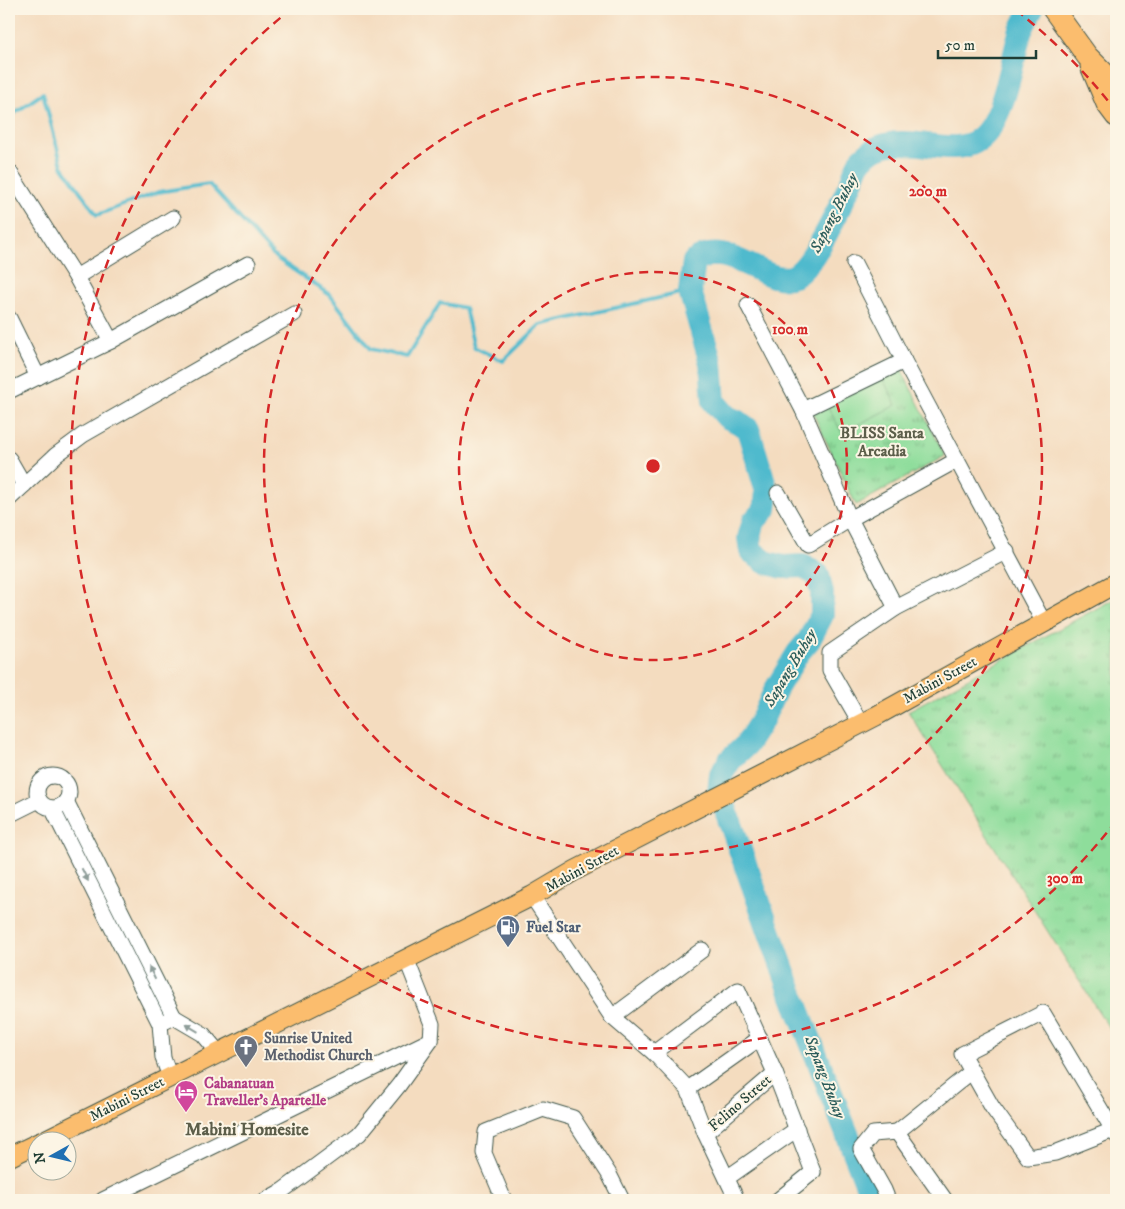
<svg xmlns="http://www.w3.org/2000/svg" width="1125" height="1209" font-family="'IM FELL DW Pica',serif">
  <defs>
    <pattern id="grass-tufts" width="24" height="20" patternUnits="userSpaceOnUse" patternTransform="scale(1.25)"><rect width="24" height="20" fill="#8edd9b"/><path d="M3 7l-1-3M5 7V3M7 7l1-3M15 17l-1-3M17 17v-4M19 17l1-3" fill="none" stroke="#73b47f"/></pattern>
  </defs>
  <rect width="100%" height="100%" fill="#fcf5e5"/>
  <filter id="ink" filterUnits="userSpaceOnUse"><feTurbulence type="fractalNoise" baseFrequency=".02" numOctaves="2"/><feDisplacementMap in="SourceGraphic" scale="10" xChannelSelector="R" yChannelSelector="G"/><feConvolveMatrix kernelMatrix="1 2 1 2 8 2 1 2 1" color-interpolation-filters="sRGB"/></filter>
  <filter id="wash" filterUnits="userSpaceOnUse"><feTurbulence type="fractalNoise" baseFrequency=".0096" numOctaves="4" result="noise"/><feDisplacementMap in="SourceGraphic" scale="20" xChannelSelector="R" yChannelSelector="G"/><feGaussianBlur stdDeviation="1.12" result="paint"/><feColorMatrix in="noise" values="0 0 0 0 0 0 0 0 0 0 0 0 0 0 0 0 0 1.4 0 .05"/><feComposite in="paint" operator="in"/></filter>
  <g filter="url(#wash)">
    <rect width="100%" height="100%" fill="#f4dcbf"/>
    <g fill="url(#grass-tufts)" stroke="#568d68">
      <path d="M901,369L945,456L856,505L813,413Z"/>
      <path d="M1116,598V1039L908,711Z"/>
    </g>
    <path fill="#8edd9b" stroke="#568d68" d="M882,377L896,405L842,433L827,405Z"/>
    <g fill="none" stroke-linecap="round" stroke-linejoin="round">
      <path stroke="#50bacd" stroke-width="4" d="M9,117L43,93L62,166L97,215L158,192L209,184L275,257L330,295L371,349L407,357L440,303L465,308L474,347L503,361L540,325L690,291"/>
      <path stroke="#50bacd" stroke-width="24" d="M873,1200L790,989L719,791L721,775L730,760L746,745L762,720L776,689L798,653L809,640L822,615V593L818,575L803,566L783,567L765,562L751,551L749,538L754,521L765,509L767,492L748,429L738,422L727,417L714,402L711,363L690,291L694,262C727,236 766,288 794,276C814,266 841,204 851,183C854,176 857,164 862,159C899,120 956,169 986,133C1005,110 1012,62 1020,33C1023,24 1028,17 1032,9"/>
    </g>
  </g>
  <g filter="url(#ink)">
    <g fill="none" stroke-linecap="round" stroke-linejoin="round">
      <g stroke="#3f5549" stroke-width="17">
        <g id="minor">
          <path d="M9,171L76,277L111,341"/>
          <path d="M854,263L904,361L1044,623"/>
          <path d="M76,277L173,218"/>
          <path d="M748,305L803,410L850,519L896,608"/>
          <path d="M9,318L38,377"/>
          <path d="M9,391L111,341L248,264"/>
          <path d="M803,410L904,361"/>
          <path d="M9,459L24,485"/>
          <path d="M778,493L808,545L850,519L957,460"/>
          <path d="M9,499L56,455L83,435L294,314"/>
          <path d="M861,724L830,670V653L896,608L1007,551"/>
          <circle cx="53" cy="792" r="16"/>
          <path d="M66,801L174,1017"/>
          <path d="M52,808L160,1024L163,1058L170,1077"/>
          <path d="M9,815L39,800"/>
          <path d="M532,896L612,1017L654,1053L688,1089L705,1133L737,1200"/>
          <path d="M612,1017L702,950"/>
          <path d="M166,1021L174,1017L203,1034L218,1052"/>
          <path d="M654,1053L738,990L775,1073L813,1172L778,1200"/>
          <path d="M688,1089L760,1038"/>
          <path d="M1113,1130L1055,1153L1028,1157L992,1107L962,1054L1043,1013L1116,1135"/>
          <path d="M705,1133L775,1073"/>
          <path d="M727,1178L797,1129"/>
          <path d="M103,1200L431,1040"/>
          <path d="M266,1200L282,1191L359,1134L399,1085L431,1040L432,1024L406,958"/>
          <path d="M504,1200L484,1153L486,1132L543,1109L573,1118L609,1174L622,1200"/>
          <path d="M888,1200L884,1190L861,1149L873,1134L897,1132"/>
          <path d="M945,1200L897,1132L971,1072"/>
        </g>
      </g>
      <g stroke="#3f5549" stroke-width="21">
        <g id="major">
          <path d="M41,1142L532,896L576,870L876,716L1116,583"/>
          <path d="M9,1157L38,1143"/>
        </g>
      </g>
      <g stroke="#3f5549" stroke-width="23">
        <g id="highway">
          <path d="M1053,9L1087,56L1116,85"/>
          <path d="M1091,66L1107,104L1116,116"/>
        </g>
      </g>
      <use href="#minor" stroke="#fff" stroke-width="15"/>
      <use href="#major" stroke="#fbbd6e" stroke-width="19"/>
      <use href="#highway" stroke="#fbbd6e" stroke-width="21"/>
    </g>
    <defs><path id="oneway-solid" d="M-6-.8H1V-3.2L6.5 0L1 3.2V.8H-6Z" transform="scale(1.25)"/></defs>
    <g fill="#8f9e9a">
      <use href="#oneway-solid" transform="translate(85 875) rotate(63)"/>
      <use href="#oneway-solid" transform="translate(152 973) rotate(-116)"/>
      <use href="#oneway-solid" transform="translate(192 1028) rotate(-149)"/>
    </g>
  </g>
  <g fill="none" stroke="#d62828" stroke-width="2.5" stroke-dasharray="9 6">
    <circle cx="653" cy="466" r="194"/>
    <circle cx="653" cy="466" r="389"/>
    <path d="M1116 821A583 583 0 1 1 290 10M1016 10A583 583 0 0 1 1116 111"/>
  </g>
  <defs>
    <g id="fuel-pin" transform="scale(1.25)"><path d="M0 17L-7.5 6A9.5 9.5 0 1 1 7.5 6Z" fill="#5c6f8a" stroke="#fcf5e5"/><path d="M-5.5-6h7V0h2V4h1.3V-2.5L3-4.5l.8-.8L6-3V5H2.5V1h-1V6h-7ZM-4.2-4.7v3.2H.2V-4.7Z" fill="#fff"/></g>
    <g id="church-pin" transform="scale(1.25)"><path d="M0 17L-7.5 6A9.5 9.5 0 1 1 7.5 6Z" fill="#6b7280" stroke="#fcf5e5"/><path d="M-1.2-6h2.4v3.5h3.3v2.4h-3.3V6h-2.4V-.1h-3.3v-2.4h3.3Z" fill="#fff"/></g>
    <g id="hotel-pin" transform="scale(1.25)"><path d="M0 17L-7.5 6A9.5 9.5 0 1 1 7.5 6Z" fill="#d1479c" stroke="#fcf5e5"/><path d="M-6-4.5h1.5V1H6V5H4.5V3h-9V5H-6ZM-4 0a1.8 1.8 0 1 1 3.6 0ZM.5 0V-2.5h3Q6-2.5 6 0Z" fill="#fff"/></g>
  </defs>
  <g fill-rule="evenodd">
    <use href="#fuel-pin" x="508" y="927"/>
    <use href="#church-pin" x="246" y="1047"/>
    <use href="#hotel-pin" x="186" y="1092"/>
  </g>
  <g text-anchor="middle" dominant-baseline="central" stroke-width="4" stroke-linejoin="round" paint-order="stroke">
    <g font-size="15" fill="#1f3d34" stroke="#fcf5e5">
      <text transform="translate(940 680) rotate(-29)">Mabini Street</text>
      <text transform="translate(582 869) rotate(-29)">Mabini Street</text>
      <text transform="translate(127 1099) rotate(-27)">Mabini Street</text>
      <text transform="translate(740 1103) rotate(-41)">Felino Street</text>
    </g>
    <g font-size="15" font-weight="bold" fill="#4e5e75" stroke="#fcf5e5" text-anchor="start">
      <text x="526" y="927">Fuel Star</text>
    </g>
    <g font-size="15" font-weight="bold" fill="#5b616d" stroke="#fcf5e5" text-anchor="start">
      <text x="264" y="1038">Sunrise United<tspan x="264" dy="17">Methodist Church</tspan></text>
    </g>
    <g font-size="15" font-weight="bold" fill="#b23c85" stroke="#fcf5e5" text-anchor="start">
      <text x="204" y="1083">Cabanatuan<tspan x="204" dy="17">Traveller's Apartelle</tspan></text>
    </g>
    <g font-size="16" font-style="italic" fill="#2b5c5a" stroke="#fcf5e5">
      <text transform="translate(834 213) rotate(-63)">Sapang Buhay</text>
      <text transform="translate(790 668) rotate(-59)">Sapang Buhay</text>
      <text transform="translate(825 1077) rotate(69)">Sapang Buhay</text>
    </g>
    <g font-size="16" font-weight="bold" fill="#5c5e4a" stroke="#fcf5e5">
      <text x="882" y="433">BLISS Santa<tspan x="882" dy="18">Arcadia</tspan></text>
    </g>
    <g font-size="18" font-weight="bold" fill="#5c5e4a" stroke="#fcf5e5">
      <text x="247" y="1130">Mabini Homesite</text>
    </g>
  </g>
  <circle cx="653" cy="466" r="8" fill="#d62828" stroke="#fcf5e5" stroke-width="2.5"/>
  <g font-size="15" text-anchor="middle" font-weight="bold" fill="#d62828" stroke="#fcf5e5" stroke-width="4" stroke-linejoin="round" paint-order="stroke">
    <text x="928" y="196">200 m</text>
    <text x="790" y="334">100 m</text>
    <text x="1065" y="883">300 m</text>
  </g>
  <rect width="1125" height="1209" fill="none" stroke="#fcf5e5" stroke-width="30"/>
  <g transform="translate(52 1156) rotate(262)"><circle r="24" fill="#fcf5e5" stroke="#a4ab9e"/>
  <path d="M0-4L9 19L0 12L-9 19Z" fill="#1f6fb2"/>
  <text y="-8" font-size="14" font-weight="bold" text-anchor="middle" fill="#1f3d34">N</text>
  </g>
  <path d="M938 50v8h98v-8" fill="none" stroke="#1f3d34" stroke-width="2.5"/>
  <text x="945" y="50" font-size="15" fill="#1f3d34" stroke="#fcf5e5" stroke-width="4" paint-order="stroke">50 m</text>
</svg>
